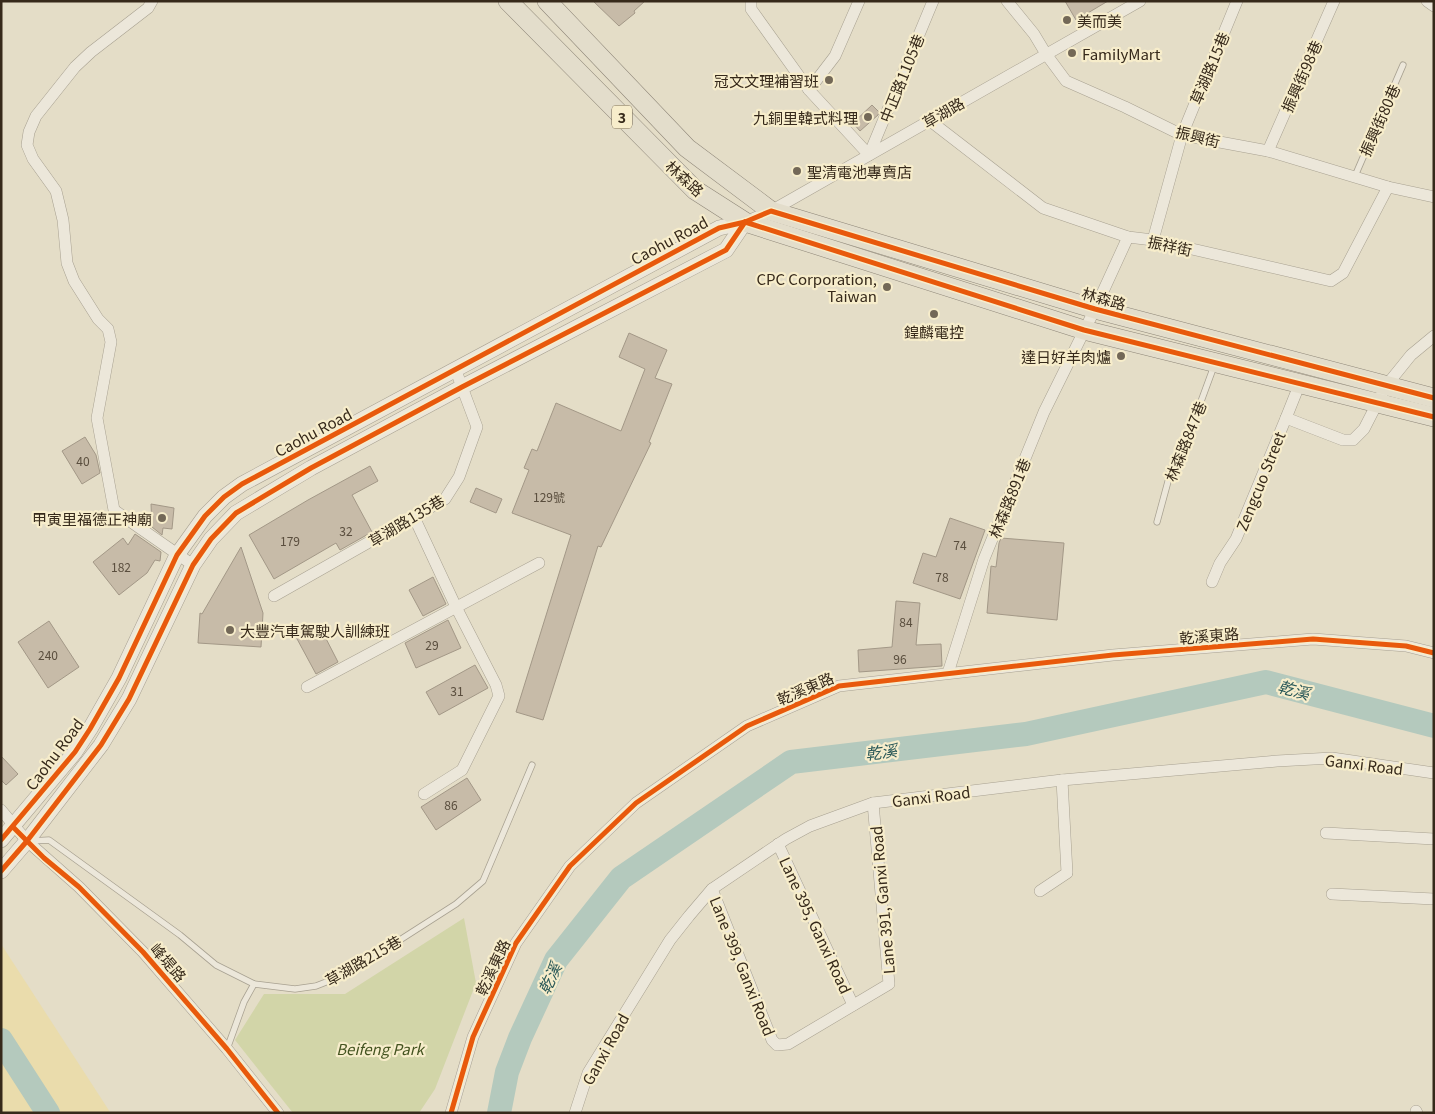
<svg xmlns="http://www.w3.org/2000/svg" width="1435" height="1114" font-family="Georgia,'Noto Sans TC',serif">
  <rect width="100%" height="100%" fill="#e4ddc7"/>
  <path fill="#d2d5a8" d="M464,918L476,983L435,1089L419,1113H293L235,1040L264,994H345Z"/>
  <path fill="#eadcac" d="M1,944L110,1112V1113H1Z"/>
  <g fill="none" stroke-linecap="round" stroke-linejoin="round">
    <g stroke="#b4c9bd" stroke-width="24">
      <path d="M1,1040L48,1113"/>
      <path d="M499,1113L507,1072L520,1038L556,960L621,878L791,762L1026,734L1266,682L1434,726"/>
    </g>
  </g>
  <g fill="#c7bba8" stroke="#a39887">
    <path d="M593,1H645L634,11L635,13L619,26Z"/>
    <path d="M1065,1H1108L1076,20Z"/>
    <path d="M872,105L879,112L878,115L860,131L853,123Z"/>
    <path d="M629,333L667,350L655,378L672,384L649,442L651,443L601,547L598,546L543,720L516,712L571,535L512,513L529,470L524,468L532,449L537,451L556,403L621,431L645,369L619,357Z"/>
    <path d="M85,437L96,455L100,473L82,484L62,451Z"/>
    <path d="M370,466L378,481L352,495L372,532L340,550L336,543L274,579L249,535L308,500Z"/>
    <path d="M476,488L502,499L496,513L470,502Z"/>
    <path d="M151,504L174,508L172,529L163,528L162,535L152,527Z"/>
    <path d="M950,518L985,530L960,599L913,583L923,553L936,557Z"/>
    <path d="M135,534L161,552L160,561L155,560L147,573L119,595L93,562L123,538L128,545Z"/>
    <path d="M1001,538L1064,543L1057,620L987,613L991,566L996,567L999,543Z"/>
    <path d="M241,547L263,613L261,647L198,643L200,613L202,614Z"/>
    <path d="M433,577L446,604L423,616L409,590Z"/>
    <path d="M896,601L920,603L916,645L941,644L942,666L859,672L858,650L892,647Z"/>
    <path d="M448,620L461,648L416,668L405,643Z"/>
    <path d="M49,621L79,667L48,688L18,642Z"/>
    <path d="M319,625L338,662L316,674L296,637Z"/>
    <path d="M475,665L488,688L439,715L426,692Z"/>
    <path d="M1,756L18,774L6,785L1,780Z"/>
    <path d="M467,778L481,800L436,830L421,807Z"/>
  </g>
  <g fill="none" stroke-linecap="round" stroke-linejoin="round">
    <g stroke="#a8a191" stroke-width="7">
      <g id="service">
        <path d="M1355,176L1403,65"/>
        <path d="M1157,522L1173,463L1185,445L1214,366"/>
        <path d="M31,841L49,840L180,935L216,965L254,984L295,989L316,986L339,977L378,954L456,904L483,881L532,765"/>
        <path d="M227,1049L244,1002L254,984"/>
      </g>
    </g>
    <g stroke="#a8a191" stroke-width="12">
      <g id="minor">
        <path d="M152,1L148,8L91,52L75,67L36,116L29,132L27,145L33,159L56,191L63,220L67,263L74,281L98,319L108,329L111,342L97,418L114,510L193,565"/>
        <path d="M751,1V9L809,90L869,155L933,1"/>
        <path d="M1007,1L1034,34L1046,54L1066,81L1125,107L1182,135L1268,151L1388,187L1434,197"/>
        <path d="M1427,1L1434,6"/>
        <path d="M809,90L835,56L859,1"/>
        <path d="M929,120L1043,208L1128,237L1153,240L1331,281L1343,273L1388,187"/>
        <path d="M1268,151L1334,1"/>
        <path d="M745,222L771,211L1140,1"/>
        <path d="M1153,240L1182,135L1237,1"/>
        <path d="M1286,418L1300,383"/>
        <path d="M414,517L456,607L496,685L499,696L462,770L424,794"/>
        <path d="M1212,582L1220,563L1236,539L1286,418L1343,440H1353L1364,429L1386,386L1411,355L1434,336"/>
        <path d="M274,596L445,499L459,477L477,427L456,371"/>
        <path d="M948,673L984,559L1044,412L1095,309L1128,237"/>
        <path d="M307,687L539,563"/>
        <path d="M1,810L27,841L79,887L143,952L227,1049L278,1113"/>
        <path d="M1326,833L1434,839"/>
        <path d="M778,844L853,1005"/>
        <path d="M712,889L772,1040L777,1045L788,1044L889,984L873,803"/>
        <path d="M1040,891L1067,873L1062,780"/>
        <path d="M1332,894L1434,899"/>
        <path d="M1416,1111L1417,1113"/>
        <path d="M451,1113L473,1037L516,943L570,866L636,803L747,726L839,686L1113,655L1313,639L1406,646L1434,653"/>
        <path d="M575,1113L588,1073L670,940L689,916L712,889L786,839L810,826L873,803L1062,780L1277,761L1332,758L1434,773"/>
      </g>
    </g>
    <g stroke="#a8a191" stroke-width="16">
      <g id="tertiary">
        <path d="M1,840L75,752L90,729L119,678L177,555L205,516L224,497L242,484L719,228L745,222"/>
        <path d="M1,871L27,841L101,745L129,699L193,565L211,539L236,513L311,468L462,387L726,250L745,222"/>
      </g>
    </g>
    <g stroke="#8e8678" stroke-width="20">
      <g id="primary">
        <path d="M508,1L695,190L745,222L1084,330L1434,417"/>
        <path d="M547,1L687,148L771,211L1095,309L1434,398"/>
      </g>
    </g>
    <use href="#service" stroke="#ece7da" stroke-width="5.5"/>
    <use href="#minor" stroke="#ece7da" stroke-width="11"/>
    <use href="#tertiary" stroke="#ece7da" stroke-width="15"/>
    <use href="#primary" stroke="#e3ddcb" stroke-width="19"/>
    <g stroke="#f7edcb" stroke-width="8">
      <g id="cycleway">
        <path d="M745,222L1084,330L1434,417"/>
        <path d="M13,827L44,858L79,887L143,952L227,1049L278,1113"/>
        <path d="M1,840L75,752L90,729L119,678L177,555L205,516L224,497L242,484L719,228L745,222L771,211L1095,309L1434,398"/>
        <path d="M1,871L27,841L101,745L129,699L193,565L211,539L236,513L311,468L462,387L726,250L745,222"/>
        <path d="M451,1113L473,1037L516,943L570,866L636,803L747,726L839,686L1113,655L1313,639L1406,646L1434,653"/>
      </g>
    </g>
    <use href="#cycleway" stroke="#e8590c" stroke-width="5"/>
  </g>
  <g fill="#736857" stroke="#f7edcb" stroke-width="2">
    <circle cx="1067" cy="20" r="5"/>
    <circle cx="1072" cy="53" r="5"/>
    <circle cx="829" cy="80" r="5"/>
    <circle cx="868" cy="117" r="5"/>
    <circle cx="797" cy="171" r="5"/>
    <circle cx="887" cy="287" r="5"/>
    <circle cx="934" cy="314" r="5"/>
    <circle cx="1121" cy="356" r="5"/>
    <circle cx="162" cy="518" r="5"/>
    <circle cx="230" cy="630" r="5"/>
  </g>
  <g text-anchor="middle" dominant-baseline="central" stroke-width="4.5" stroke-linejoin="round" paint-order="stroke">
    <g font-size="12" fill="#5a4e3e">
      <text x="83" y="460">40</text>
      <text x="549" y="496">129號</text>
      <text x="346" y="530">32</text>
      <text x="290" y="540">179</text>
      <text x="960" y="544">74</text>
      <text x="121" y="566">182</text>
      <text x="942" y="576">78</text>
      <text x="906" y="621">84</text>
      <text x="432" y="644">29</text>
      <text x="48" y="654">240</text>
      <text x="900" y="658">96</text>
      <text x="457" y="690">31</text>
      <text x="451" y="804">86</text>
    </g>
    <rect fill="#f7edcb" stroke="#70644f" stroke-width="1" x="612" y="105.5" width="20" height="23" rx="4"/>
    <g font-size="14" font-weight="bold" fill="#36291a">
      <text x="622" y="117">3</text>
    </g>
    <g font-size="15" fill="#36291a" stroke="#f7edcb" text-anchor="end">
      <text x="1077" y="20" text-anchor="start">美而美</text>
      <text x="1082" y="53" text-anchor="start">FamilyMart</text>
      <text x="819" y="80">冠文文理補習班</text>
      <text x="858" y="117">九銅里韓式料理</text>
      <text x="807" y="171" text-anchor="start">聖清電池專賣店</text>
      <text x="877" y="278">CPC Corporation,<tspan x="877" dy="17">Taiwan</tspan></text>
      <text x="934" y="331" text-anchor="middle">鍠麟電控</text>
      <text x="1111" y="356">達日好羊肉爐</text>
      <text x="152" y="518">甲寅里福德正神廟</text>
      <text x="240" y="630" text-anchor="start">大豐汽車駕駛人訓練班</text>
    </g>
    <g font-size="15" fill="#36291a" stroke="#f7edcb">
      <text transform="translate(1209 68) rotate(-67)">草湖路15巷</text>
      <text transform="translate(1301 76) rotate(-66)">振興街98巷</text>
      <text transform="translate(901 78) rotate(-68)">中正路1105巷</text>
      <text transform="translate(943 112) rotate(-30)">草湖路</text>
      <text transform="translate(1379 120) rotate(-66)">振興街80巷</text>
      <text transform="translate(1198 136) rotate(14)">振興街</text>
      <text transform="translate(685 178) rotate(42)">林森路</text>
      <text transform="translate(669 240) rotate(-28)">Caohu Road</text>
      <text transform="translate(1170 245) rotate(12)">振祥街</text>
      <text transform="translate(1104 298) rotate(16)">林森路</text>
      <text transform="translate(313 432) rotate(-28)">Caohu Road</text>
      <text transform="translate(1185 441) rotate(-68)">林森路847巷</text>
      <text transform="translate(1260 481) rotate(-68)">Zengcuo Street</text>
      <text transform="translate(1009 498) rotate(-68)">林森路891巷</text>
      <text transform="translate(406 520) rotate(-31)">草湖路135巷</text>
      <text transform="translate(1209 635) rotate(-5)">乾溪東路</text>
      <text transform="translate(805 688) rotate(-23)">乾溪東路</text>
      <text transform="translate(54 754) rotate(-53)">Caohu Road</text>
      <text transform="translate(1364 764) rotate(7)">Ganxi Road</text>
      <text transform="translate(931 796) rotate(-7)">Ganxi Road</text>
      <text transform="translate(882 900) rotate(-95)">Lane 391, Ganxi Road</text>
      <text transform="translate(816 925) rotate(65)">Lane 395, Ganxi Road</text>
      <text transform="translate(363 960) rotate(-30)">草湖路215巷</text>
      <text transform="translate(169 962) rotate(49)">峰堤路</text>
      <text transform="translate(743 966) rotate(68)">Lane 399, Ganxi Road</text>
      <text transform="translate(492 967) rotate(-65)">乾溪東路</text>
      <text transform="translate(605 1049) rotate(-61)">Ganxi Road</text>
    </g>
    <g font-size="15" font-style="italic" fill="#445420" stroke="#f7edcb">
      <text x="380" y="1048">Beifeng Park</text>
    </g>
    <g font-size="16" font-style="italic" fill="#285757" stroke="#f7edcb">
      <text transform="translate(1294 689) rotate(15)">乾溪</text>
      <text transform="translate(881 751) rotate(-7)">乾溪</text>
      <text transform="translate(549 978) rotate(-65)">乾溪</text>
    </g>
  </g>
  <rect width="1435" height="1114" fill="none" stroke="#36291a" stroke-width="5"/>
</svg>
